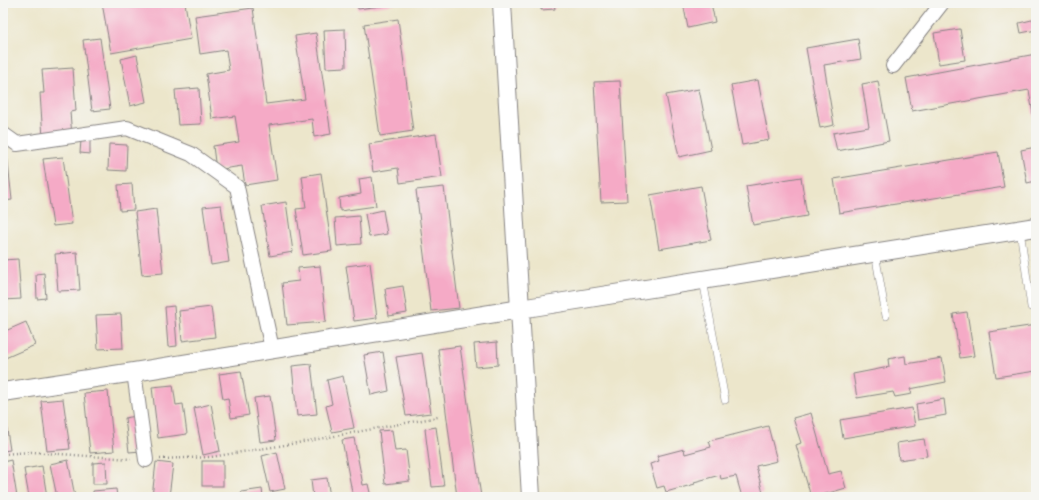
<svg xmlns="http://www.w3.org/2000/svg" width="1039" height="500" font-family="'EB Garamond',serif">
  <rect width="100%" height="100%" fill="#f6f6f2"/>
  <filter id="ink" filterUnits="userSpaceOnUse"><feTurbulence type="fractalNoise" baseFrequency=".025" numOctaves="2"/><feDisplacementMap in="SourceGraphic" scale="8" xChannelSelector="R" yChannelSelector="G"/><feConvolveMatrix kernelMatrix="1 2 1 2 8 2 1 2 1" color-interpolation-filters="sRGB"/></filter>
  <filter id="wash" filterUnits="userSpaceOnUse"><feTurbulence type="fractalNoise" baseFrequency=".012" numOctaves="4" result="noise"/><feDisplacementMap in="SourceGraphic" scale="16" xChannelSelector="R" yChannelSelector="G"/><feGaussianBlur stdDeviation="0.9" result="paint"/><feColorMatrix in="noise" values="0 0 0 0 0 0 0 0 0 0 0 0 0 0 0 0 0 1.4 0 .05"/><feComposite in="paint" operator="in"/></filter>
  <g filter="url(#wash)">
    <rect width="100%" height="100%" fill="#ece6cb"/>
    <g id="blocks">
      <g fill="#f5aac6">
        <path d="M102,3H185L191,39L111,53Z"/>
        <path d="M357,3H395L396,4L358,9Z"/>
        <path d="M541,3H554L555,9L541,10Z"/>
        <path d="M683,3H711L715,22L688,28Z"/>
        <path d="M253,8L266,104L305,99L295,36L316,33L331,134L314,137L312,119L269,125L277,180L245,185L242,166L216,170L213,146L239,142L235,116L212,119L206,74L229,70L226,50L200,54L195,16Z"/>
        <path d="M398,19L413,131L380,136L364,24Z"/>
        <path d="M1036,19V30L1021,33L1019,23Z"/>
        <path d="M345,29L346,67L326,68L324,30Z"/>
        <path d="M960,29L965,60L939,64L934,33Z"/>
        <path d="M100,38L110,109L92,111L83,40Z"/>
        <path d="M858,39L861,59L824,65L834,125L820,128L806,48Z"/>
        <path d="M1036,54V120H1034L1029,90L912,111L906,78Z"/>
        <path d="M137,55L146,102L130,106L121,59Z"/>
        <path d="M73,68L76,111L70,112L72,136L43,138L40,93H44L42,70Z"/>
        <path d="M758,80L769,140L742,145L731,85Z"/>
        <path d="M620,81L627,201L601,202L594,82Z"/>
        <path d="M878,81L889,141L837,151L833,133L869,127L862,84Z"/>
        <path d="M199,88L201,124L178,125L175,90Z"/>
        <path d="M699,89L711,150L679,157L666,95Z"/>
        <path d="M436,134L442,177L400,183L398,168L373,172L369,144Z"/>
        <path d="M81,140L90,141V154L80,153Z"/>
        <path d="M109,144L127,145L126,171L108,170Z"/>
        <path d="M1036,147V181L1027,183L1021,150Z"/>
        <path d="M998,152L1004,187L839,213L834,179Z"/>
        <path d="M7,154L12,200L3,201V155Z"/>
        <path d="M63,157L72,224L53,226L43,159Z"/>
        <path d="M321,173L332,251L303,255L296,209L306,208L302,176Z"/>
        <path d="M372,177L376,206L340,211L339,198L361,194L359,179Z"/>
        <path d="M801,177L807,216L753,225L746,186Z"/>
        <path d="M132,184L134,210L120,211L118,185Z"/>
        <path d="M701,186L711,240L659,249L650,195Z"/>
        <path d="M444,187L459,308L431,311L416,190Z"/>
        <path d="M286,202L293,252L270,256L262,206Z"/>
        <path d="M221,205L229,262L211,265L203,207Z"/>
        <path d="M156,209L163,273L142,275L135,212Z"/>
        <path d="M383,210L387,234L369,237L365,214Z"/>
        <path d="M359,216L361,244L337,246L335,218Z"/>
        <path d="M77,252L80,290L58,291L55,254Z"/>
        <path d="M18,259L21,299L3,300V260Z"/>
        <path d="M370,263L377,318L354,321L346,266Z"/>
        <path d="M320,266L326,322L287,325L282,283L299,281L298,268Z"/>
        <path d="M44,273L46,298L37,299L36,274Z"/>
        <path d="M403,286L407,313L389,316L385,289Z"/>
        <path d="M174,306L177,346L168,347L165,307Z"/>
        <path d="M211,307L215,337L182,341L179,311Z"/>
        <path d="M967,312L974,356L960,358L953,314Z"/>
        <path d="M121,314L123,348L98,349L96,315Z"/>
        <path d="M26,322L35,345L3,359V332Z"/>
        <path d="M1036,325V371L996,377L989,332Z"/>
        <path d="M497,342L498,365L476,367L474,344Z"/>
        <path d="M460,346L481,497H457L438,349Z"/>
        <path d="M383,352L389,391L371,395L364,355Z"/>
        <path d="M422,353L431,413L406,416L396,357Z"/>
        <path d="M905,356L906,364L942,358L946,382L910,389L912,394L895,397L893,392L857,398L853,374L889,367L888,359Z"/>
        <path d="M311,364L317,414L297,416L292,366Z"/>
        <path d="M241,371L249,415L231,418L228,398L223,399L219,374Z"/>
        <path d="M343,376L354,428L332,432L326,406L332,404L327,380Z"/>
        <path d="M173,385L176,405L183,404L187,434L158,438L152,387Z"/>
        <path d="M108,391L114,451L90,453L84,393Z"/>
        <path d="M270,396L276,440L260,442L254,398Z"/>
        <path d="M63,399L70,449L47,451L41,401Z"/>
        <path d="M944,399L946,415L918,420L916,404Z"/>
        <path d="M211,404L220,451L203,455L194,408Z"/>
        <path d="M912,408L915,426L843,438L840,420Z"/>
        <path d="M811,413L828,474L841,471L846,488L815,497H811L796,445L801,443L793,418Z"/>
        <path d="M136,416L141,451L129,452L125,418Z"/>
        <path d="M3,417H5L10,450L3,451Z"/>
        <path d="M768,426L777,461L756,466L763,493L748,497H742L736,476L721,479L720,475L694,482L695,484L666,492L664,486L657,488L650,464L659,461L657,456L684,449L685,454L711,447L709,441Z"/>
        <path d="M436,427L444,486L432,487L425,429Z"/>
        <path d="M392,430L395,451L406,450L410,481L385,484L379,431Z"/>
        <path d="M354,438L363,485L368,484L371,497H353L342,440Z"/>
        <path d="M924,439L927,456L899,460L897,443Z"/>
        <path d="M277,452L285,489L270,492L262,456Z"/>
        <path d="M11,460L17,497H3V462Z"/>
        <path d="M68,460L75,497H57L50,464Z"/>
        <rect x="202" y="461" width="21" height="25"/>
        <path d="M106,462L107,484H93V463Z"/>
        <path d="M156,462L173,464L169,497H152Z"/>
        <path d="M42,466L47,497H29L24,469Z"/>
        <path d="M327,478L330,497H313L311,480Z"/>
        <path d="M116,489L117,497H93V491Z"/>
        <path d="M262,489L263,497H241V492Z"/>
      </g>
    </g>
  </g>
  <g filter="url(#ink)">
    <use href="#blocks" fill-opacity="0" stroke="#878483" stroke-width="1"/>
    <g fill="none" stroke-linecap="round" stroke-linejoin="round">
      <g stroke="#878483" stroke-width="8">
        <g id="service">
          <path d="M1020,230L1031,307"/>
          <path d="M875,253L886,316"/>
          <path d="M703,280L725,400"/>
        </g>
      </g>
      <g stroke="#878483" stroke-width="16">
        <g id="minor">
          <path d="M893,66L942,3"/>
          <path d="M3,134L17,144L127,128L191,154L237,187L272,349"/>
          <path d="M134,372L146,460"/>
        </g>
      </g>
      <g stroke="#878483" stroke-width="20">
        <g id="tertiary">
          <path d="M502,3L531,497"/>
          <path d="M3,392L134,372L520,309L1036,227"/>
        </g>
      </g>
      <g stroke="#878483" stroke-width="2.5" stroke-dasharray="1 3" stroke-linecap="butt">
        <path d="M3,454L31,452L131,459"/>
        <path d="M160,459L211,457L297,443L438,417"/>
      </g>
      <use href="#service" stroke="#fff" stroke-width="7"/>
      <use href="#minor" stroke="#fff" stroke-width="14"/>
      <use href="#tertiary" stroke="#fff" stroke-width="18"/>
    </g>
  </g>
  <rect width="1039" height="500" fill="none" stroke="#f6f6f2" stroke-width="16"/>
</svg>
